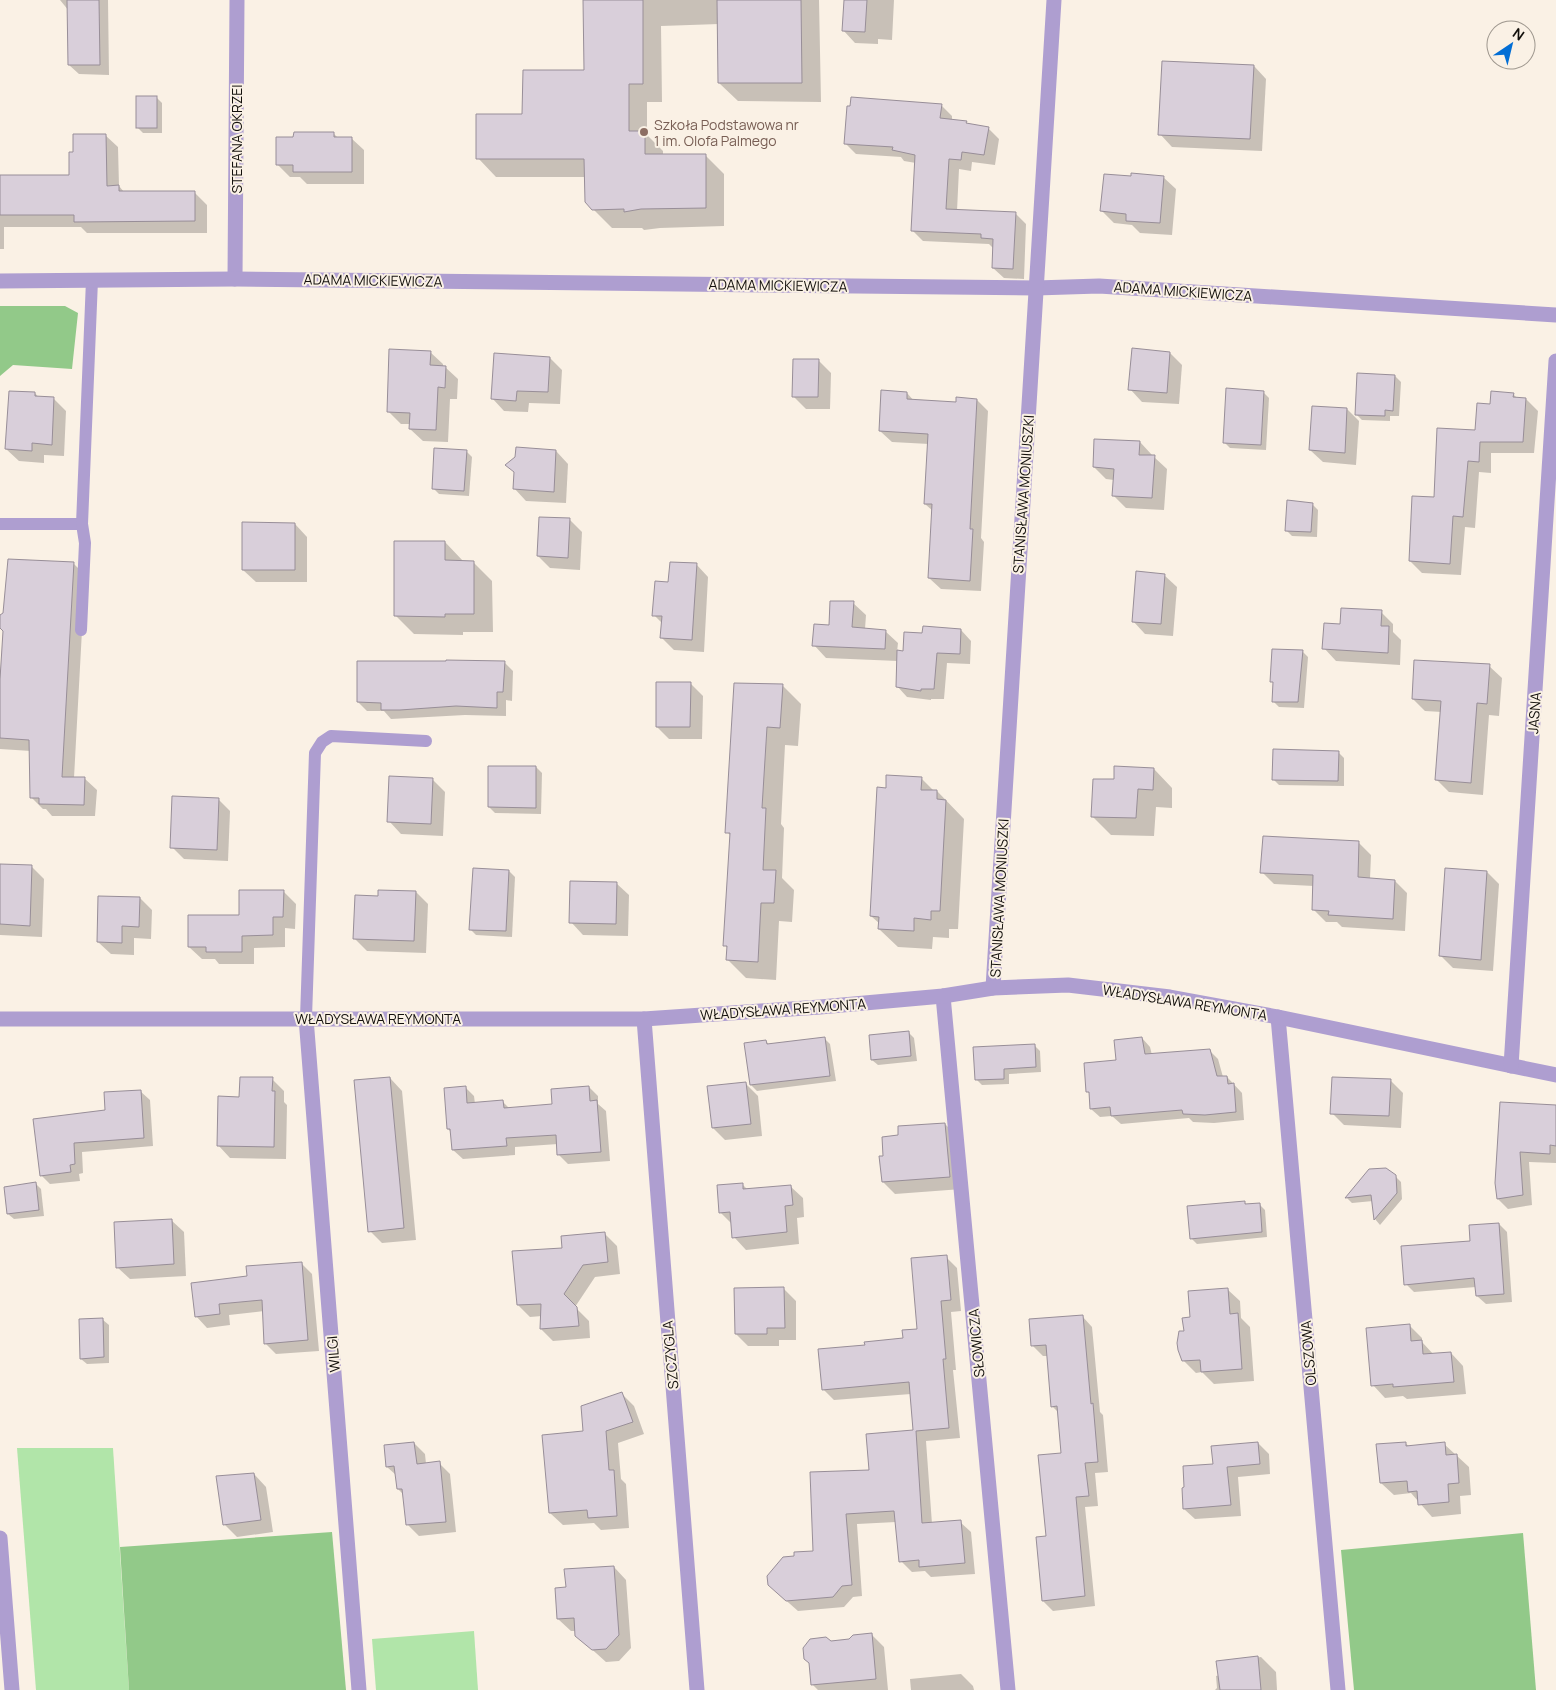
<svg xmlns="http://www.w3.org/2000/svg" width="1556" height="1690" font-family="Manrope,sans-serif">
  <rect width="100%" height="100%" fill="#faf1e5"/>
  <g fill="#b1e5a9">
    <path d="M17,1448H113L129,1690H36Z"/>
    <path d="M474,1631L478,1690H376L372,1639Z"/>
  </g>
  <g fill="#92c989">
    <path d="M0,306H65L78,313L72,369L13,365L0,376Z"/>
    <path d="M332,1532L346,1690H129L120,1547Z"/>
    <path d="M1523,1533L1536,1690H1354L1341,1550Z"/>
  </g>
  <g fill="#0003">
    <path d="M60,0H108L109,75L79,74L69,65V11Z"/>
    <path d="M584,0H819L821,102L738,101L719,83V24L661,26L662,102H647V135L663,151V155H705L724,174V226L660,228L644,230L642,228H612L593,209L586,177H496L478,158L524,116L585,72Z"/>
    <path d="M845,0H894L892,40L878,39V44L855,43L843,30Z"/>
    <path d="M1254,66L1266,79L1262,151L1172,147L1160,134Z"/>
    <path d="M156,97L162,103V133H143L137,127Z"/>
    <path d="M942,106L952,116V121L988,128L999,139L995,165L972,162L971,171L959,169L957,211L1015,213L1026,224L1024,279L1004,278L993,268V248L989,244L923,241L912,230L916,163L904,161L901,157L856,154L845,143Z"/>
    <path d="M334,134L338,138H351L364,150V184H307L300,177H290L277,164L294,138Z"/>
    <path d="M105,135L118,147L119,186L124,192H194L207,205V233H87L81,227H4V249H0V176L70,177L74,154Z"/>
    <path d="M1163,177L1176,189L1172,235L1140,233L1132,225L1114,223L1102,211Z"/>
    <path d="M430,352L443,364V367H445L458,379L457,399H450L448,442L423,441L410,429V424H401L388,411Z"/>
    <path d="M1170,353L1182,365L1179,404L1142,402L1130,389Z"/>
    <path d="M550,358L562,370L560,404L529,403L528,412L504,411L492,398Z"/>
    <path d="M819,361L831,373L830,409H806L793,396Z"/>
    <path d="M1395,376L1401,382L1399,416H1390V421L1362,420L1356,414Z"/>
    <path d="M1263,392L1269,398L1266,450L1230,448L1224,442Z"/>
    <path d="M35,393L39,398L54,399L66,411L64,456L44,455V463L19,461L6,449Z"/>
    <path d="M907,393L914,401L957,404L977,400L988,411L981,538L984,542L981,591L941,589L929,578L933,511L925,504L929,444L892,442L880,431Z"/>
    <path d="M1513,394L1518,399H1526L1538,411L1534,453H1491V473L1479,472L1475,528L1465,527L1461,575L1422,573L1410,561L1435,498L1491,405Z"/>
    <path d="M1347,409L1359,421L1356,465L1323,462L1310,450Z"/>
    <path d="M1140,442L1152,455V456L1154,457L1167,469L1164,510L1126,508L1113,495L1114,480L1106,479L1094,467Z"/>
    <path d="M466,451L472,457L469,496L439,494L433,488Z"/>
    <path d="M556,451L568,464L566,503L526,501L514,488Z"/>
    <path d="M1312,504L1318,510L1317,537L1292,536L1286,530Z"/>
    <path d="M569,519L582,532L580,570L550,568L538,556Z"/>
    <path d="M295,524L307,537V582H256L243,570Z"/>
    <path d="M445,542L463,561L473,562L492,581L493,632H463V635L414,634L395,615Z"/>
    <path d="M73,563L85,575L74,778H84L97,790L95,816H52L46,809H43L31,797V751L0,749V672H2L4,631L0,627V617Z"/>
    <path d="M696,564L708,577L704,652L674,650L662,638L663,624L654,615Z"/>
    <path d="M1164,575L1177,587L1173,636L1145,634L1133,621Z"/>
    <path d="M853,603L866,615L865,629L885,631L898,643L897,652H904L923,635L961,630L971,641L970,664L947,663L944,699H931V700L907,697L897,686L898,661L826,658L814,645Z"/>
    <path d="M1381,612L1393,624V632L1401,640L1400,665L1336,661L1324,648Z"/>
    <path d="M1302,651L1308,657L1304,708L1279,707L1273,701L1274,683L1272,681Z"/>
    <path d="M504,662L513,671L512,701L506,700V716L465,715L391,719L384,711H367L358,702Z"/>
    <path d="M1489,666L1502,678L1499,716L1489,715L1483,795L1449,792L1436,779L1442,712L1425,711L1413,699Z"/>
    <path d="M690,683L703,696L702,739H669L657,727Z"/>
    <path d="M782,685L801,704L798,746L785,745L781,824L784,828L782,878L794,890L792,922L779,921L776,980L746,978L728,960V949L725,945L731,836L727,832Z"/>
    <path d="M1338,752L1344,758V786L1279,785L1273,779Z"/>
    <path d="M536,767L542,773L541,814L495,813L489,807Z"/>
    <path d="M1154,769L1172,788V808L1156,807L1154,836L1111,835L1093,817L1116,781Z"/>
    <path d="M921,778L934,791H937L964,819L958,929H949V938L933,937L932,949L898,947L879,929L880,924L871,916L887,789Z"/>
    <path d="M432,779L445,792L443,836L401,834L389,821Z"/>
    <path d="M218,799L230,811L228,861L184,859L172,847Z"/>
    <path d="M1359,843L1371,855L1370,879L1395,881L1407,893L1405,931L1342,927L1337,922H1326L1313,909L1314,886L1274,884L1262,872Z"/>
    <path d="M0,865L32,867L44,879L42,937L0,935Z"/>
    <path d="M509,871L515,877L512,937L476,935L470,929Z"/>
    <path d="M1487,872L1499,884L1493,971L1453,968L1441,956Z"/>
    <path d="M616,883L629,895L628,936L583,935L571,922Z"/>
    <path d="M283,891L296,904L295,929L285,928V947L254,948V964H219L215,959H202L189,947Z"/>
    <path d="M416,892L428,904L426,953L367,951L354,938L379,897Z"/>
    <path d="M140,898L152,910L151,939L134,938V955L111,954L98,942Z"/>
    <path d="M908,1032L914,1038L917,1061L878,1065L872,1060Z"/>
    <path d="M824,1038L830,1044L836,1081L757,1091L751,1085L766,1041L769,1045Z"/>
    <path d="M1142,1038L1150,1047L1152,1055L1209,1050L1218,1059L1223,1077H1227L1242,1093L1244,1120L1214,1123L1193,1122L1189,1118L1121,1124L1112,1116L1100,1117L1091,1109L1090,1094L1088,1092Z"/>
    <path d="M1034,1045L1040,1051L1041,1072L1009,1074V1084L982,1085L976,1079Z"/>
    <path d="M390,1078L402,1091L416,1240L382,1243L370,1231Z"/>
    <path d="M272,1079L284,1091V1102L287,1105L286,1159L230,1158L218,1145L241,1098Z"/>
    <path d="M1390,1080L1403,1093L1401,1128L1344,1125L1332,1113Z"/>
    <path d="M745,1083L758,1096L762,1136L725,1140L713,1128Z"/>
    <path d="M465,1087L474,1096L475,1104L503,1102L510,1109L554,1105L589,1087L598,1096V1104L606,1111L610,1161L568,1164L559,1155L558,1144L515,1147V1155L463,1159L453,1150L452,1133L448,1129Z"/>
    <path d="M140,1091L150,1100L153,1146L82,1152L83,1173L79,1174L80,1181L50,1184L41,1175L107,1111Z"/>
    <path d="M1501,1103L1556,1106V1163L1529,1162L1532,1205L1508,1209L1498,1199Z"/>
    <path d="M945,1124L957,1136L962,1189L895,1194L883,1182L900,1137Z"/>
    <path d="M1395,1176L1401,1182L1402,1199L1380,1225L1375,1219L1373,1201L1352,1203L1347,1198Z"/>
    <path d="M35,1183L41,1189L44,1216L14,1219L8,1214Z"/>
    <path d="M742,1184L748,1190L790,1186L803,1198L804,1217L797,1218L799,1244L746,1250L734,1237L733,1225L720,1212Z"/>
    <path d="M1244,1202L1247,1205L1259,1204L1265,1210L1267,1237L1197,1244L1191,1238Z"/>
    <path d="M171,1220L184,1232L186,1276L130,1279L117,1267Z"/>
    <path d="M1499,1224L1507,1232L1512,1302L1486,1304L1477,1296L1476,1287L1414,1292L1406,1284Z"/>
    <path d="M604,1233L617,1246L620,1274L595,1277L575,1307L589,1321L590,1338L553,1341L541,1329L542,1316L530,1317L518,1305L564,1249Z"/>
    <path d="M946,1257L957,1268L961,1311L951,1312L956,1370H953L960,1438L926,1441L932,1524L960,1522L971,1532L975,1574L931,1577L925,1571L912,1572L901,1561L896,1522L857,1524L862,1596L853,1597L844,1607L798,1611L781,1596L814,1552L870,1471L915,1431L911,1394L834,1400L823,1389L866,1346L905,1339L918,1330Z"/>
    <path d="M301,1263L312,1274L319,1351L276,1354L265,1343L264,1311L229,1315L230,1325L207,1328L196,1316L248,1278Z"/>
    <path d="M783,1288L796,1301V1340H779V1346H748L736,1334Z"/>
    <path d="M1227,1289L1240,1301L1241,1318L1250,1327L1254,1381L1214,1384L1202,1372L1196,1373L1183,1360L1185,1332L1191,1318Z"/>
    <path d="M1082,1316L1092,1327L1100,1412L1103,1415L1108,1472L1095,1473L1098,1506L1085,1507L1095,1606L1053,1611L1043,1601L1047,1537L1062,1454L1059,1413L1052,1406L1048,1356H1043L1033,1346Z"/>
    <path d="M103,1320L109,1325V1363L87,1364L81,1359Z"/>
    <path d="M1409,1325L1422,1338V1342L1434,1355L1451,1353L1463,1366L1466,1394L1407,1399L1403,1396L1385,1398L1373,1385Z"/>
    <path d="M622,1394L634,1406L644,1434L618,1443L621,1479L626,1484L629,1528L601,1530L594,1523L563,1525L550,1513L584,1432Z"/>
    <path d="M414,1443L425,1454L426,1464L439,1463L450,1474L456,1532L419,1536L408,1525L404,1495L398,1489L396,1475L387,1467Z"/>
    <path d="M1258,1443L1269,1454L1270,1474L1238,1477L1241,1516L1195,1519L1184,1509L1214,1465Z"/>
    <path d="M1405,1443L1410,1447L1444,1444L1469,1467L1471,1495L1460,1496L1461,1514L1432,1517L1411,1493L1394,1495L1381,1483Z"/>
    <path d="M254,1474L266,1487L273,1532L237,1537L224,1524Z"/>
    <path d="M614,1567L626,1580L631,1648L619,1661L606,1662L576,1635V1631H571L558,1619L567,1589Z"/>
    <path d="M871,1634L884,1647L888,1690H818L812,1684L830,1642L850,1640Z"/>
    <path d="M1261,1657L1276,1672L1277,1690H1215L1217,1688L1216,1676L1220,1675L1218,1662Z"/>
    <path d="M961,1674L973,1686L974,1690H911L910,1679Z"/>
  </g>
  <g fill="#d9cfda" stroke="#988e98">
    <path d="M67,0H99L100,65H68Z"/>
    <path d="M583,0H643V84H629V131H645V154H706V208L641,209L624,212V209L592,210L585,202L584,159H476V114H522L523,70H584Z"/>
    <path d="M717,0H801L802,83H718Z"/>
    <path d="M844,0H867L865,32L842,31Z"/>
    <path d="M1162,61L1254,65L1250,139L1158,135Z"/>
    <rect x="136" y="96" width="21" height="32"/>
    <path d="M851,97L942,104L940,118L967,121L966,123L989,127L984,155L962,152L961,160L949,159L946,209L1016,212L1013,269L992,268L993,239L981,238V234L911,231L915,155L892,150L893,147L844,144L847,106H850Z"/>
    <path d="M294,132H334V137H352V172H293V165H276V137H293Z"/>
    <path d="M73,134H106L107,186L119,185V191H195V221L74,222V215H0V175H69V152H73Z"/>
    <path d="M1131,173L1164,176L1160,223L1126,221V214L1100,211L1104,174L1131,176Z"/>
    <path d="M1132,348L1170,352L1167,393L1128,390Z"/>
    <path d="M389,349L431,351L430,365L446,366L445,388L438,387L436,430L409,429L410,413L387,412Z"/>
    <path d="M494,353L550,357L548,392L517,391L516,401L491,399Z"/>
    <path d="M793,359H819L818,397H792Z"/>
    <path d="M1357,373L1395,375L1393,411L1385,410V416L1355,415Z"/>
    <path d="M1226,388L1264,391L1261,445L1223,443Z"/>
    <path d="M881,390L907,392V399L956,402V397L977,399L970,529H973L970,581L928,578L932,504H924L928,434L879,431Z"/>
    <path d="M9,391L35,392V396L54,397L52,445L32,443V451L5,449Z"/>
    <path d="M1491,391L1514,393L1513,397L1526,398L1523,442H1480L1479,462L1468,461L1463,517L1453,516L1450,564L1409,561L1412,496L1434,497L1437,428L1475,430L1477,403L1490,404Z"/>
    <path d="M1312,406L1347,408L1345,453L1309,450Z"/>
    <path d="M1094,439L1140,441L1139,455H1155L1152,498L1112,496L1114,469L1093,467Z"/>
    <path d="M516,447L556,450L554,492L513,489L514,472L505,465L515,457Z"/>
    <path d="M434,448L467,450L464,491L432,489Z"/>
    <path d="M1287,500L1313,503L1311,532L1285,531Z"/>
    <path d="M539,517L570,518L568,558L537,556Z"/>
    <path d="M242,522L295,523V570H242Z"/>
    <path d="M394,541H445V560L474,561V614H445V617L394,616Z"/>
    <path d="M8,559L74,562L62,777H85L84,805L39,804V798H30L29,740L0,738V679L3,631L0,628V615L3,613Z"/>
    <path d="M670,562L697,563L692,640L660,638L662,616H652L655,581L668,582Z"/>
    <path d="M1136,571L1165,574L1161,624L1132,622Z"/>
    <path d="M830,601H854L852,627L886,630L885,649L812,646L814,624L829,625Z"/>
    <path d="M1341,608L1382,610L1381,626H1389L1388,653L1322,649L1324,623L1340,624Z"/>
    <path d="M923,626L961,629L960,654L937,653L934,689H921V691L896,687L897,650L903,651L904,632L922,633Z"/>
    <path d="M1272,649L1303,650L1298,702H1272L1273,682H1270Z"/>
    <path d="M446,660L505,661L503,692H497V708L456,706L400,710H381V703L357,702V661H446Z"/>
    <path d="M1414,660L1490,664L1487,704L1477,703L1471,783L1435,780L1441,701L1412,699Z"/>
    <path d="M656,682H691L690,727H656Z"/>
    <path d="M734,683L783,684L780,728L767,727L762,808H766L763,870H776L774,903H761L758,962L726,960L727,946H723L730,833H725Z"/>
    <path d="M1273,749L1339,751L1338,781L1272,780Z"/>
    <path d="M488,766H536V808L488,807Z"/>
    <path d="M1114,766L1154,768L1153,790L1138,789L1136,818L1091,817L1093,779H1114Z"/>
    <path d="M886,775L922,777L921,790H937V799L946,800L940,911H931V920L914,918V931L878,929L879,917L870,916L877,787L886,788Z"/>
    <path d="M389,776L433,778L431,824L387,822Z"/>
    <path d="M172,796L219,798L217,850L170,848Z"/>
    <path d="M1263,836L1359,841L1358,877L1395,880L1393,919L1328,915L1329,911L1312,910L1313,875L1260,873Z"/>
    <path d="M0,864L32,865L30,926L0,924Z"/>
    <path d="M473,868L509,870L506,931L469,930Z"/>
    <path d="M1445,868L1487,871L1481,960L1439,956Z"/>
    <path d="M570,881L617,882L616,924L569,923Z"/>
    <path d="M239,890H284L283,917H273V935L242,936V952H206V947H188V915H239Z"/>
    <path d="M378,890L416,891L414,941L353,939L355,895L378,896Z"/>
    <path d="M98,896L140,897L139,927L122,926V943L97,942Z"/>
    <path d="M909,1031L911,1056L871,1060L869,1035Z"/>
    <path d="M825,1037L830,1076L750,1085L744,1043L766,1040L767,1044Z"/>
    <path d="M1142,1037L1145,1054L1210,1049L1217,1076H1227L1228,1084L1234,1083L1236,1112L1205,1115L1183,1114L1182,1110L1111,1116L1110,1107L1090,1109L1089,1092H1086L1084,1063L1116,1060L1114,1040Z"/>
    <path d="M1035,1044L1036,1067L1004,1069V1079L975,1080L973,1047Z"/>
    <path d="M240,1077H273L272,1091H275L274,1147L217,1146L218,1096L239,1097Z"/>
    <path d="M390,1077L404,1228L368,1232L354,1080Z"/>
    <path d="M1332,1077L1391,1079L1389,1116L1330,1114Z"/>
    <path d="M746,1082L751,1124L712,1128L707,1086Z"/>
    <path d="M466,1086L467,1103L503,1100L504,1108L552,1104L551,1089L589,1086L590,1101L597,1100L601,1152L557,1155L556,1135L506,1138L507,1146L452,1150L450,1129H447L444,1088Z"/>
    <path d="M141,1090L144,1138L74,1143L75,1164L70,1165L71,1172L40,1176L33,1119L105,1110L104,1092Z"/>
    <path d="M1500,1102L1556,1105V1146L1550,1145V1154L1520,1152L1523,1195L1497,1199L1495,1183Z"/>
    <path d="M945,1123L950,1177L882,1182L879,1156H883L882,1137L898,1135V1126Z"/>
    <path d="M1386,1168L1396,1175L1397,1193L1374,1220L1371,1195L1345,1198L1369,1169Z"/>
    <path d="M36,1182L39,1210L7,1214L4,1187Z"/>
    <path d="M743,1183V1189L791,1185L793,1205L785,1206L787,1232L732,1238L730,1212L719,1213L717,1185Z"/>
    <path d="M1245,1201V1204L1260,1203L1262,1232L1190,1239L1187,1206Z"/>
    <path d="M172,1219L174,1264L116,1268L114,1222Z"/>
    <path d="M1499,1223L1504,1294L1476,1296L1474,1278L1404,1285L1401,1246L1470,1241L1469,1225Z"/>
    <path d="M605,1232L608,1262L583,1265L564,1294L577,1307L579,1326L540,1329L541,1304L517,1305L512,1251L562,1248L561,1236Z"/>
    <path d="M947,1255L951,1300L941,1301L946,1359H943L949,1428L916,1431L922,1523L961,1520L965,1563L919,1567V1560L899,1562L894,1511L846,1514L852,1585L842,1586L833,1597L786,1601L768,1585L767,1576L783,1557L794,1556V1552L813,1551L810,1472L869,1470L866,1434L913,1430L909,1382L822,1390L818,1349L865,1345L864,1342L903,1338L902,1330L917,1329L911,1258Z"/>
    <path d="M302,1262L308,1340L264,1344L262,1300L219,1304L220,1314L195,1317L191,1283L247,1276L246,1266Z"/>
    <path d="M784,1287L785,1328H767V1334H735L734,1288Z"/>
    <path d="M1228,1288L1230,1314L1238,1313L1242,1369L1201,1372L1200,1360L1182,1361L1178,1350L1177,1343L1179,1331H1184L1182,1318L1190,1317L1188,1291Z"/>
    <path d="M1083,1315L1091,1404L1093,1403L1098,1462L1085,1463L1089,1496L1076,1497L1085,1596L1042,1601L1036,1537L1046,1536L1038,1455L1061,1453L1057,1406L1051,1407L1046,1345L1031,1346L1029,1319Z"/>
    <path d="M103,1318L104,1357L80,1359L79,1319Z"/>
    <path d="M1410,1324L1411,1341L1422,1340L1423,1354L1451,1352L1454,1382L1393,1387V1384L1371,1386L1366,1328Z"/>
    <path d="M622,1392L633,1422L606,1431L609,1470H614L617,1516L588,1518L587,1510L549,1513L542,1435L583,1431L581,1406Z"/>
    <path d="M414,1442L417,1464L440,1461L446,1522L406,1525L402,1489H397L394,1466L386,1467L384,1445Z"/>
    <path d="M1258,1442L1260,1464L1227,1467L1231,1505L1183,1509L1182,1488L1184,1487L1183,1466L1213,1464L1211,1446Z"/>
    <path d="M1406,1442V1446L1445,1442L1446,1455L1457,1454L1459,1483L1448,1484L1449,1502L1418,1505L1417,1491L1408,1492L1407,1481L1380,1483L1376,1444Z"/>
    <path d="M254,1473L261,1520L223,1525L216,1476Z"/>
    <path d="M614,1566L619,1635L606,1649L592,1650L575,1636L574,1618L557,1619L555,1588L566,1587L564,1569Z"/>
    <path d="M872,1633L876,1679L811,1685L809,1663L804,1659L803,1648L810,1639L826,1637L831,1641L849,1639L853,1635Z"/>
    <path d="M1258,1656L1261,1690H1220L1216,1661Z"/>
  </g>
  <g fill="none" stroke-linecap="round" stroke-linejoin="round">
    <g stroke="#ae9ed0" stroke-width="12">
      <path d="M0,524H82L85,543L81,630"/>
      <path d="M82,524L92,280"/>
      <path d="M306,1018L315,753L322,742L331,736L426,741"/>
    </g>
    <g stroke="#ae9ed0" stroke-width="15">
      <path d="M235,279L237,0"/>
      <path d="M0,281L235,279L1036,288L1099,286L1556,315"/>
      <path d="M993,988L1054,0"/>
      <path d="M943,996L1008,1690"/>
      <path d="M1278,1017L1338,1690"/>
      <path d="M306,1018L359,1690"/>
      <path d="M0,1019H644L820,1007L943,996L993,988L1068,985L1170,997L1278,1017L1556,1075"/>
      <path d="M644,1019L697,1690"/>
      <path d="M1511,1066L1556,361"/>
      <path d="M0,1538L12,1690"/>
    </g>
  </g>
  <circle fill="#8d6e63" stroke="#faf1e5" stroke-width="2" cx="644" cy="132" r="5"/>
  <g text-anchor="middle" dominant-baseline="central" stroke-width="4" stroke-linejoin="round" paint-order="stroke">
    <g font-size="14" fill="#785e54" stroke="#faf1e5" text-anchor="start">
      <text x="654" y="124">Szkoła Podstawowa nr<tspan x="654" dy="16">1 im. Olofa Palmego</tspan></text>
    </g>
    <g font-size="14" fill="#13100c" stroke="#faf1e5">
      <text transform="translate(236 139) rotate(-90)">STEFANA OKRZEI</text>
      <text transform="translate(373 280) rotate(1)">ADAMA MICKIEWICZA</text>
      <text transform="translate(778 285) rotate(1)">ADAMA MICKIEWICZA</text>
      <text transform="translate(1183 291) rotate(4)">ADAMA MICKIEWICZA</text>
      <text transform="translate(1023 494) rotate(-86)">STANISŁAWA MONIUSZKI</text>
      <text transform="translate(1534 713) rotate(-86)">JASNA</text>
      <text transform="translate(999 898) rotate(-87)">STANISŁAWA MONIUSZKI</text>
      <text transform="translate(1185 1002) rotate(9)">WŁADYSŁAWA REYMONTA</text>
      <text transform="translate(783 1009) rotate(-4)">WŁADYSŁAWA REYMONTA</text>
      <text x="378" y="1018">WŁADYSŁAWA REYMONTA</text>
      <text transform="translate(976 1343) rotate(-95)">SŁOWICZA</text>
      <text transform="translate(1308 1353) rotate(-95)">OLSZOWA</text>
      <text transform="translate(333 1354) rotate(-95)">WILGI</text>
      <text transform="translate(670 1355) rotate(-95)">SZCZYGLA</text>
    </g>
  </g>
  <g transform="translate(1511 45) rotate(35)"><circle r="24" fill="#faf1e5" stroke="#9e978e"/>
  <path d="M0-4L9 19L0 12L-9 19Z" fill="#026ed5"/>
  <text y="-8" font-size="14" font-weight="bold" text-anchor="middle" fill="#13100c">N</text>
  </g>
</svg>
